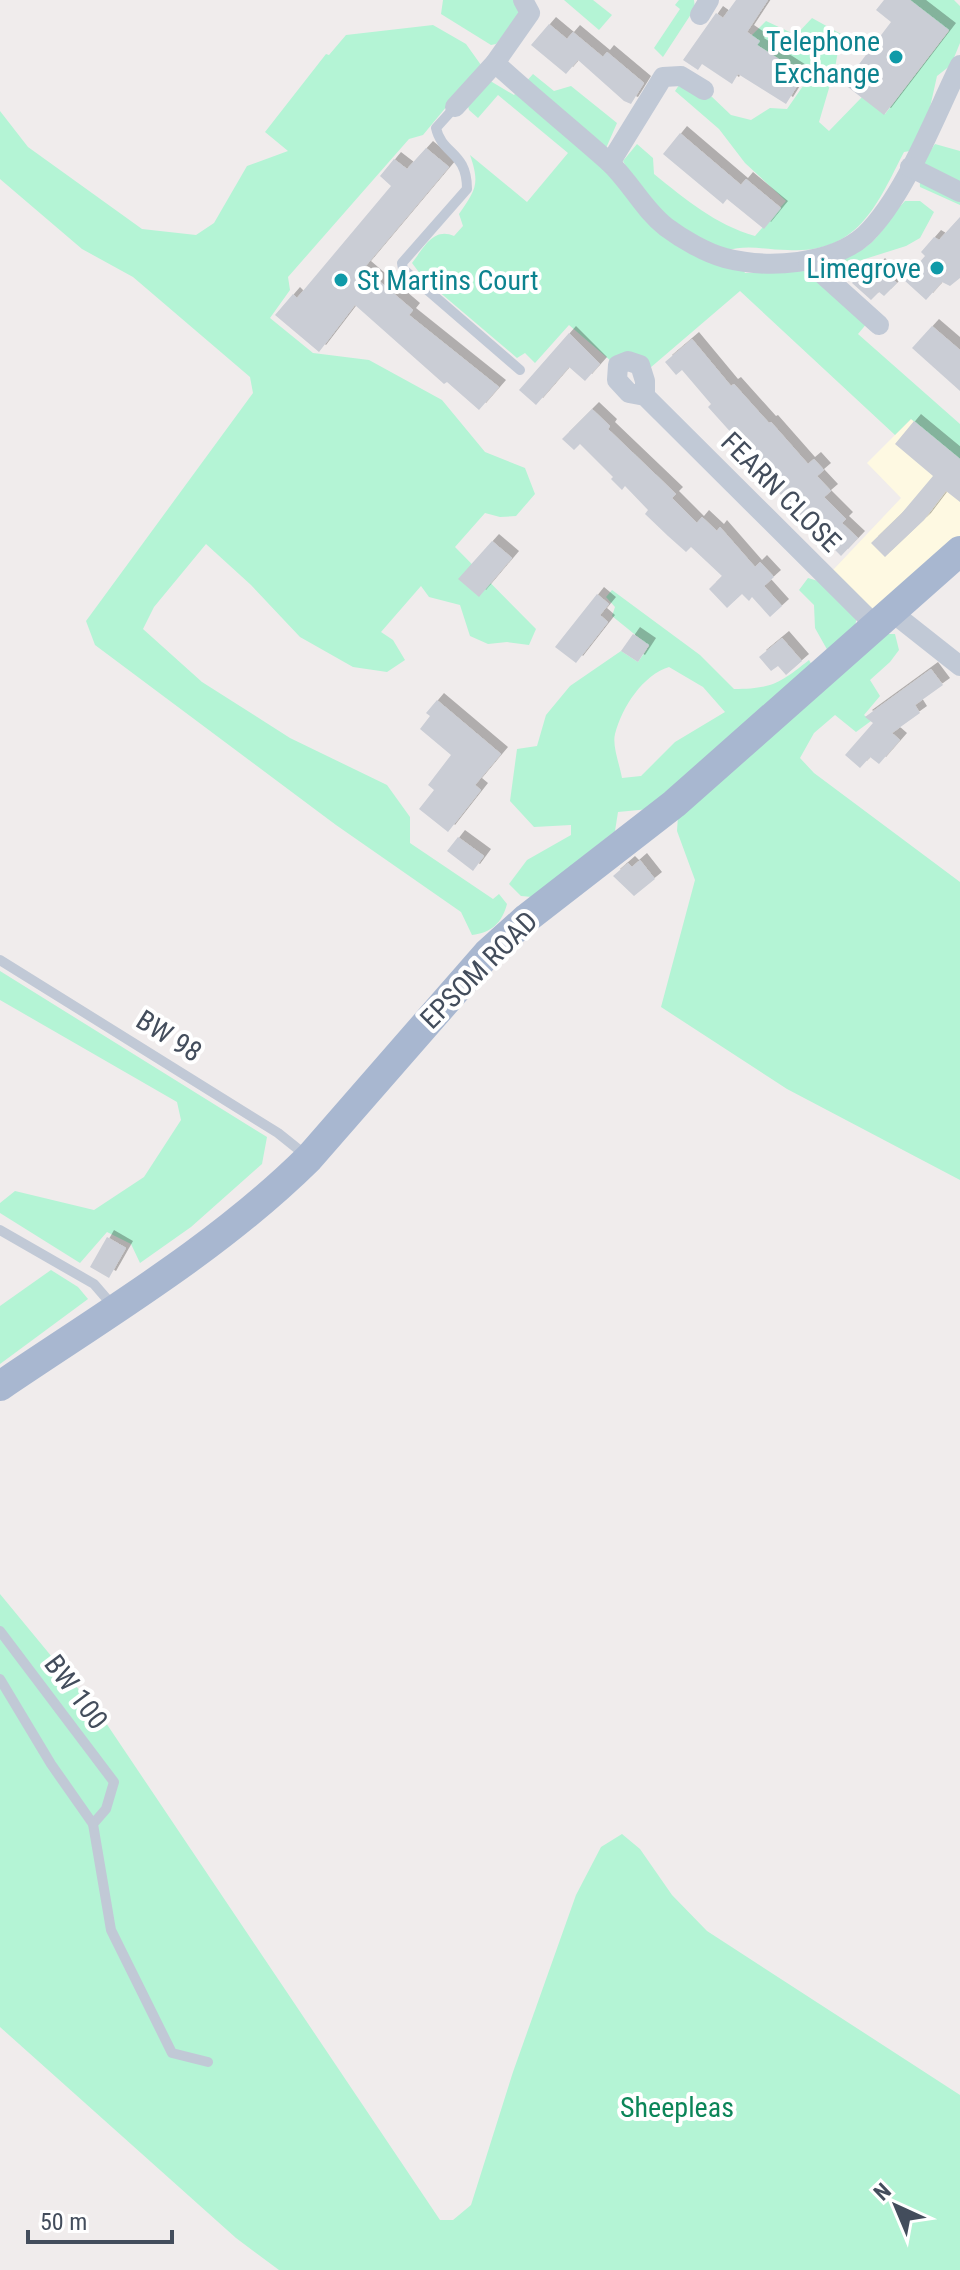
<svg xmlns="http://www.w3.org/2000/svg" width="960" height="2270" font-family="'Roboto Condensed',sans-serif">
  <defs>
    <filter id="shadow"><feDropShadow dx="7" dy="-7" stdDeviation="0" flood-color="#0004"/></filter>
  </defs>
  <rect width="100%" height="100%" fill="#f0ecec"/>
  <path fill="#fef9e2" d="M911,419L960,459V541L877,616L833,570L901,498L867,463Z"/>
  <g fill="#b4f4d5" fill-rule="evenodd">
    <path d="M443,0H533L496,44L491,45L441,14Z"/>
    <path d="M564,0H593L612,15L599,30Z"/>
    <path d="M679,0H694L695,8L663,57L654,48L680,9L675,5Z"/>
    <path d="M910,0H954L960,6V43L951,65L937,76L929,112L910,151L904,152C877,204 859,254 788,250C767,250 746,244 726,251C679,229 648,209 623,161L637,144L653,158L654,174C685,199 716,225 755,236L786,201L745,163L719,129L675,91L681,82L710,95L731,115L751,120L770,108L787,109L803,86L804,75L757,45L759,41L751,36L766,21L796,35L812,18L841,34L835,68L819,122L829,131L862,97L885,114L949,31Z"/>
    <path d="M433,25L466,44L481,65L423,135L409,139L288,277L290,290L270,318L313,353L369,360L442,400L485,452L525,468L535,494L516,516L500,517L485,513L455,547L536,629L529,645L507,642L488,644L470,636L460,605L429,597L421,586L381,632L393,640L405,660L387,672L353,667L300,637L251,585L206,544L154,607L143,629L202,682L290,738L387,785L410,817V843L493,899L499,894L507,904C502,923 491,933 472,935L461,912L336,825L95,645L86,621L253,393L250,377L133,277L82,249L0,179V111L28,147L142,229L196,235L214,223L247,166L288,151L265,132L326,54L329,55L346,35Z"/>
    <path d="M533,74L554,91L571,86L617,123L600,162L623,186L743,269L745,273L805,271L868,322L858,334L960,424V459L911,419L895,435L740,291L650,368L611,361L569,325L535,363L525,353L517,358L424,279L412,263C424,248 433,227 454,236L463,226L459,214C476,189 480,184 470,155L527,202L568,153L498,95L478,118L469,110L467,102L487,79L514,95Z"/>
    <path d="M935,144L960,151V205L920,187L919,167Z"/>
    <path d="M905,201H920L934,212L920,238L906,246L849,264L835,274L834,268C843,257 860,253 872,242C885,230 892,214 905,201Z"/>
    <path d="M808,578L825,583L857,615L854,633L829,653L815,628L814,605L799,590Z"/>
    <path d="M612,590L700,655L734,689C772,689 780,683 809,660L813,667L649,809L618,812L615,831L532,897L521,896L509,884L527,860L571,835V825L534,827L510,801L517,749L537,746L546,715L570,686L621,651L638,662L649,646L612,616L615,607L606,597ZM669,667L703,687L725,712L675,742L641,776L622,778C620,766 612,746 615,734C622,707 643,675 669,667Z"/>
    <path d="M883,634H895L899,650L890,662L870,680L880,696L864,715L871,721L856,732L835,715L814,733L800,758L814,773L960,882V1180L787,1089L661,1007L695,880L677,831L678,816Z"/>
    <path d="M0,971L267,1137L262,1164L191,1227L140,1263L131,1244L107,1232L80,1263L0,1213V1203L15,1191L94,1210L144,1177L181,1120L177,1102L0,1000Z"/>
    <path d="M51,1270L78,1287L88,1299L0,1364V1306Z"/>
    <path d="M0,1594L104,1720L440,2220H453L471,2205L513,2072L576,1895L601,1847L622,1834L640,1849L672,1895L707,1931L960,2095V2270H279L236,2238L0,2027Z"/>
  </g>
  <g fill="#cacdd5" filter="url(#shadow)">
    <path d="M736,0H768L747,32L760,41L757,45L804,75L786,104L738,74L732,84L702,64L698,70L683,60L716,13L723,18Z"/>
    <path d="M884,0H910L949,30L884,115L844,84L891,22L876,10Z"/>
    <path d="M549,24L567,39L573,32L603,57L607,52L644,83L631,104L624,101L578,60L566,74L531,45Z"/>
    <path d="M680,133L741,185L746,179L781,208L764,229L727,199L723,204L663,154Z"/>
    <path d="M426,148L449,167L364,268L413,310L409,315L499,387L479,410L447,382L444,384L355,305L319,352L275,315L293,294L297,298L391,186L380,176L394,159L407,169Z"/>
    <path d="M960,217V278L950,286L942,282L926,300L904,280L925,256L921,252L934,237L939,240Z"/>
    <path d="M878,265L897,283L884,296L879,292L871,300L852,283L860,274L865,279Z"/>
    <path d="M932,326L960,350V391L912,348Z"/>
    <path d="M569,333L600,364L585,381L569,367L536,405L519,390Z"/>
    <path d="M692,339L731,386L734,384L769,423L771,422L808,464L814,459L824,470L817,476L831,491L824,497L846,519L842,523L858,538L841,556L777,491L781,488L708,407L711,404L682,370L676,375L665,362Z"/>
    <path d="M592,409L610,426L608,429L676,494L672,498L697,523L702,517L717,531L720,527L755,567L760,562L774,577L764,586L782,606L770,617L752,597L749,601L742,594L727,608L709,589L722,576L691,547L686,552L668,536L645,514L648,510L625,486L622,490L611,479L613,477L580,444L574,450L562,439Z"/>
    <path d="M914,421L960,459V502L946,491L924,520L885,557L871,543L901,514L933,476L895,444Z"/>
    <path d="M492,541L512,558L479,597L458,579Z"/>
    <path d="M597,594L609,604L600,615L608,622L576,663L555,647Z"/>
    <path d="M633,634L649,645L638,662L621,651Z"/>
    <path d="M782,638L802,661L786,675L778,666L771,671L759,657Z"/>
    <path d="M931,669L943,685L915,705L920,713L892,733L900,740L879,764L870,757L860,768L845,755L873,723L865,717Z"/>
    <path d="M437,700L501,754L475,785L481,790L448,832L419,809L434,790L428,785L451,755L420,729L430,716L426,713Z"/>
    <path d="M458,837L484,856L473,871L447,851Z"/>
    <path d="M640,860L655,879L634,896L613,876L628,863L632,867Z"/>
    <path d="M107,1237L126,1248L109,1278L90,1267Z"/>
  </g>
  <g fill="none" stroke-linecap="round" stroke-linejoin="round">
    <g stroke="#c1c9d6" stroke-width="10">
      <path d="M455,107L436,128C442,155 467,151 467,189L402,263L403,269L520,370"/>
      <path d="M0,960L278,1133L308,1157"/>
      <path d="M0,1230L94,1284L113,1306"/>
      <path d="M0,1631L114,1782L106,1809L93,1824L111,1930L172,2053L208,2062"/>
      <path d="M0,1679L51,1764L93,1824"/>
    </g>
    <g stroke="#c1c9d6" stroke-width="20">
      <path d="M700,15L709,0"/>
      <path d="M495,63C532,97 572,129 610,163C631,183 643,209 666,227C682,239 706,253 725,258C767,269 832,265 865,235C905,196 935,116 960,65"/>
      <path d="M455,107L495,63L530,13L523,0"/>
      <path d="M610,163L663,77L681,76L704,90"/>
      <path d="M910,167L960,192"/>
      <path d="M808,261L879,325"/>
      <path d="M645,396V381L640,365L628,361L618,365L617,380L629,393L645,396L877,627"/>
      <path d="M893,613L960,666"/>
    </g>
    <path stroke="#a8b7d0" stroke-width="30" d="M0,1386C106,1314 218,1248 309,1158L487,954L527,918L674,804L960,551"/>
  </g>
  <g fill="#0f9aa8" stroke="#fff" stroke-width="3">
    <circle cx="896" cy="57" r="8"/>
    <circle cx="937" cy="268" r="8"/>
    <circle cx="341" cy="280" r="8"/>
  </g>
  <g text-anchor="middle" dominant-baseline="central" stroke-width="8" stroke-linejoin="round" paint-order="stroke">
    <g font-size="28" fill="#0d838f" stroke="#fff" text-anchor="end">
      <text x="880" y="41">Telephone<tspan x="880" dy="32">Exchange</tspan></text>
      <text x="921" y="268">Limegrove</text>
      <text x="357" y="280" text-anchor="start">St Martins Court</text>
    </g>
    <g font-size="28" fill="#434d5c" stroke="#fff">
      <text transform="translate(781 492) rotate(45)">FEARN CLOSE</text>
      <text transform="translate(479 970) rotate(-45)">EPSOM ROAD</text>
      <text transform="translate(169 1036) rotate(32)">BW 98</text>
      <text transform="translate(76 1692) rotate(53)">BW 100</text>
    </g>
    <g font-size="28" fill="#0b8558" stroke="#fff">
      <text x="677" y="2107">Sheepleas</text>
    </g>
  </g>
  <g transform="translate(896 2206) rotate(316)" stroke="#ffffff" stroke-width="6" paint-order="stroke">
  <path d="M0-6L14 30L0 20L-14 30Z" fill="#434d5c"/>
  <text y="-12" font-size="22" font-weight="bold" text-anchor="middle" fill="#434d5c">N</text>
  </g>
  <path d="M28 2230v12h144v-12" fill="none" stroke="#434d5c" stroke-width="4"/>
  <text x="40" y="2230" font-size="24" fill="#434d5c" stroke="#ffffff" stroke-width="6" paint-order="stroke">50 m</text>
</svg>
